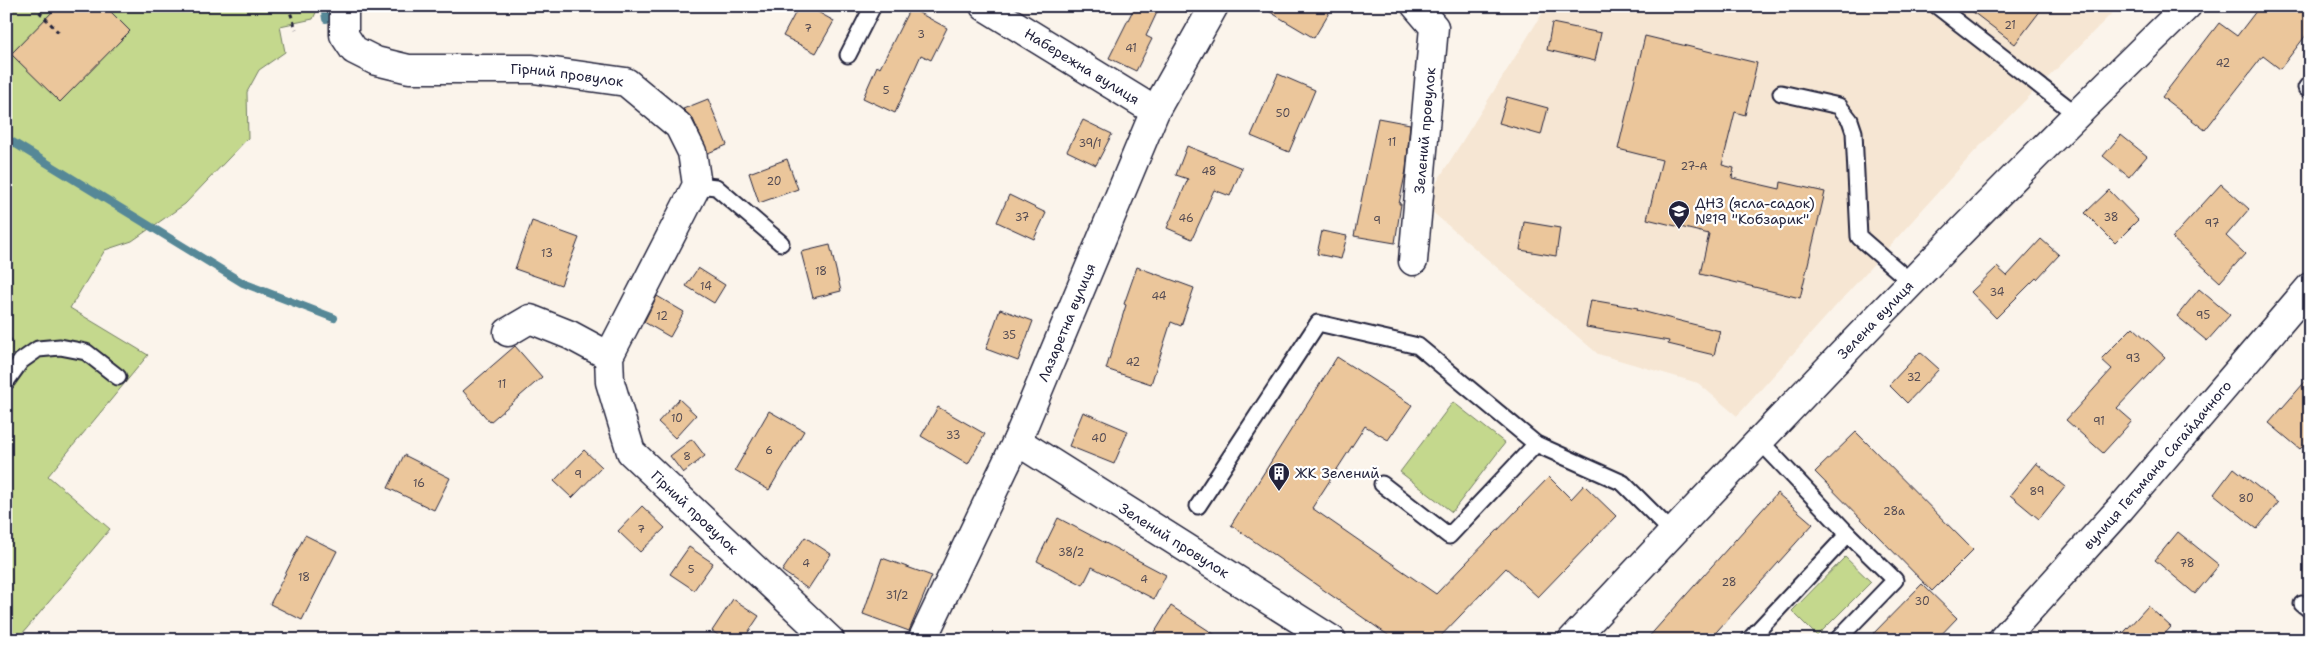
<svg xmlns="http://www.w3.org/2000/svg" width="2316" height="646" font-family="'Shantell Sans',sans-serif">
  <rect width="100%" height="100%" fill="#fbf4eb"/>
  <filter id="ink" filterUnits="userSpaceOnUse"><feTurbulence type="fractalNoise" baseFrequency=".02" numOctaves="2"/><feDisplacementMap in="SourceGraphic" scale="10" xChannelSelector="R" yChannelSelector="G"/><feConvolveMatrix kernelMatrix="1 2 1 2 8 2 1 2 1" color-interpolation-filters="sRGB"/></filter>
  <g filter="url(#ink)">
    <path fill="#f6e6d3" d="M1547,6H2119L1975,151L1737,416L1698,383L1598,354L1423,204Z"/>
    <g fill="#c4d88d" stroke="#737d64">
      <path d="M6,6H319L313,19L280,26L285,52L259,70L247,92L248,138L185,204L132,241L105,250L70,308L148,355L48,476L110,529L17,640H6Z"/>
      <path d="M1453,402L1505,443L1452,512L1400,472Z"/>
      <path d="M1845,557L1871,582L1817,636L1792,611Z"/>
    </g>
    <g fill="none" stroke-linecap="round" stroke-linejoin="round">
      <g stroke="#578897" stroke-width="8">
        <path d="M324,6L326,19"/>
        <path d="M6,138L243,283L334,318"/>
      </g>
    </g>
    <g fill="#ebc69b" stroke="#22223b">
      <path d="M58,6H105L130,31L60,102L11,54Z"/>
      <path d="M799,6H807L834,21L816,53L783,36Z"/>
      <path d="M1135,6H1160L1146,36L1152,39L1136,71L1109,58Z"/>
      <path d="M1260,6H1333L1314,38Z"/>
      <path d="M1965,6H2044L2015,44Z"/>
      <path d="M2260,6H2310V30L2280,69L2263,56L2205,130L2162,97L2219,23L2237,36Z"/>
      <path d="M910,8L947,28L931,60L921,55L895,113L863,98L877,66L880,68Z"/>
      <path d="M1552,23L1601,33L1595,61L1547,50Z"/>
      <path d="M1645,36L1757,63L1745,115L1735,112L1722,165L1734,168L1732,178L1780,189L1781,182L1825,192L1800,298L1700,274L1709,234L1647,219L1662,160L1618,149Z"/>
      <path d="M1278,74L1315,90L1289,152L1251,136Z"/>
      <path d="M1507,97L1548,108L1541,135L1499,123Z"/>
      <path d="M708,99L727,145L708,153L693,119L683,109Z"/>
      <path d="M1378,118L1410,124L1406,170L1399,204H1401L1395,243L1354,236Z"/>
      <path d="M1083,120L1112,134L1096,165L1067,151Z"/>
      <path d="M2121,135L2147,156L2129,177L2103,156Z"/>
      <path d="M1187,146L1242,168L1230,196L1214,190L1192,239L1167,228L1188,179L1176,175Z"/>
      <path d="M787,159L798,189L759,203L749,173Z"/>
      <path d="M2221,184L2249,209L2226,236L2245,254L2220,282L2172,238Z"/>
      <path d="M2109,190L2138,220L2115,243L2085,213Z"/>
      <path d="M1009,195L1046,213L1034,239L997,222Z"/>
      <path d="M532,221L579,238L561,285L515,269Z"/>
      <path d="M1524,222L1560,228L1556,256L1520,250Z"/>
      <path d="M1322,231L1347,236L1341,259L1317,254Z"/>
      <path d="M2041,239L2059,255L2037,279L2036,278L1996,318L1971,292L1997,267L2007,276Z"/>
      <path d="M830,245L841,291L813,298L801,252Z"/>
      <path d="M1137,267L1194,288L1181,326L1171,322L1151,384L1106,369L1126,305L1124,304Z"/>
      <path d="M698,268L725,285L714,303L686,286Z"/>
      <path d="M2199,289L2230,315L2207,341L2177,316Z"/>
      <path d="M657,296L684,312L670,337L644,322Z"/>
      <path d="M1591,300L1638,308L1637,310L1720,331L1714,355L1668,344L1669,341L1586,327Z"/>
      <path d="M1000,309L1033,321L1018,361L986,349Z"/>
      <path d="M2133,327L2165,357L2117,408L2132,421L2103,453L2066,420L2112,369L2101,359Z"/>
      <path d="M515,346L542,377L490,422L463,391Z"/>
      <path d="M1920,352L1939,369L1907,403L1889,385Z"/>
      <path d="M1337,357L1412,405L1388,440L1365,426L1312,508L1436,594L1549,477L1571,499L1584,485L1616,516L1538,597L1506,568L1437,640H1395L1231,525Z"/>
      <path d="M2310,376V438L2300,449L2269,423Z"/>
      <path d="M679,399L696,415L675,438L658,422Z"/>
      <path d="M938,407L985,434L968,464L921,436Z"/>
      <path d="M769,411L804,431L769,490L735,470Z"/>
      <path d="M1083,412L1128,431L1114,464L1069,446Z"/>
      <path d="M1856,432L1973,550L1932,591L1815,472Z"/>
      <path d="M692,439L705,456L683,473L670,456Z"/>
      <path d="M584,450L602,467L572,498L554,481Z"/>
      <path d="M404,455L450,478L434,510L388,488Z"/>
      <path d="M2036,463L2065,487L2039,519L2010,495Z"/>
      <path d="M2234,468L2278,503L2257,529L2214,494Z"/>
      <path d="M1777,493L1813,524L1709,640H1646Z"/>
      <path d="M642,506L665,528L640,552L618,531Z"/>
      <path d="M1058,518L1166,575L1154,599L1092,567L1083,585L1037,561Z"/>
      <path d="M2178,532L2219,565L2195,594L2155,560Z"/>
      <path d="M305,535L337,551L302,620L270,604Z"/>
      <path d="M805,537L831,554L808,589L782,571Z"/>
      <path d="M689,547L713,563L694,590L670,574Z"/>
      <path d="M882,558L932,576L909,631L863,614Z"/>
      <path d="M1922,584L1957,618L1936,640H1867Z"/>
      <path d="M733,599L759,616L743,640H725L712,631Z"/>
      <path d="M1171,606L1223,640H1150Z"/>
      <path d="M2148,606L2171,627L2159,640H2117Z"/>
    </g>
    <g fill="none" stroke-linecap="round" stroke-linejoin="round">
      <g stroke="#22223b" stroke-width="19">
        <g id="lane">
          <path d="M1937,6L2076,114"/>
          <path d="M848,55L873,6"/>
          <path d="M2310,83L2306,88L2310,91"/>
          <path d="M1781,93L1839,106L1850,120L1854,132L1859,237L1912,283"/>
          <path d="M697,185L716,187L781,243"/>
          <path d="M6,382L21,361L38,349L60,347L86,352L118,377"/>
          <path d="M1382,484L1449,536L1536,444"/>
          <path d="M1198,506L1318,323L1418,346L1536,444L1623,483L1672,532"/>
          <path d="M2302,604L2310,610"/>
          <path d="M1749,640L1848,534L1759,440"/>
          <path d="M1837,640L1895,580L1848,534"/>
        </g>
      </g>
      <g stroke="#22223b" stroke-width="31">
        <g id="street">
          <path id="s1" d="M344,6V35L354,50L376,61L409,69H533L626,82L679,126L692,152L697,185L609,356L610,382L631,452L830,640"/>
          <path id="s2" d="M984,6L1155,111"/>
          <path id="s3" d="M1413,261L1434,27L1416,6"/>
          <path d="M508,332L530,319L570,335L609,356"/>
          <path id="s4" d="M1017,441L1332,640"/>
          <path id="s5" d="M922,640L1017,441L1155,111L1214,6"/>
          <path id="s6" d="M1572,640C1773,425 1976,211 2187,6"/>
          <path id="s7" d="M2002,640L2121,508L2310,287"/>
        </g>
      </g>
      <g stroke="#22223b" stroke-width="3" stroke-dasharray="4 4" stroke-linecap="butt">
        <path d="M34,6L61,35"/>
        <path d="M288,6L296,29"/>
        <path d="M6,332L12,342"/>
      </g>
      <use href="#lane" stroke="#fff" stroke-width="15"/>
      <use href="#street" stroke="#fff" stroke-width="28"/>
    </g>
  </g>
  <defs>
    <g id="school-pin" transform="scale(1.125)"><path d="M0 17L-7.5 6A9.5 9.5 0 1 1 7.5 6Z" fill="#22223b" stroke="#fff"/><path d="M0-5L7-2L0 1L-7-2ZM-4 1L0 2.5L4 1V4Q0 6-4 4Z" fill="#fff"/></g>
    <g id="building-pin" transform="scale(1.125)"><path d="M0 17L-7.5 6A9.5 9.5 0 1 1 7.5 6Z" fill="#22223b" stroke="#fff"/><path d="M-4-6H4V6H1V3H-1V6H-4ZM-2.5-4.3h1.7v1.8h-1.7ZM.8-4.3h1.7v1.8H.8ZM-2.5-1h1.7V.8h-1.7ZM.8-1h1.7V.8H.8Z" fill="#fff"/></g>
  </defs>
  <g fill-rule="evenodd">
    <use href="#school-pin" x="1679" y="211"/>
    <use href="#building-pin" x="1279" y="473"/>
  </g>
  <g text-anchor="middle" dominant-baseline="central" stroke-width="4.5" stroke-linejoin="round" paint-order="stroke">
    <g font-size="11" fill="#544b53">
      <text x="2010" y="25">21</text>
      <text x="808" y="28">7</text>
      <text x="921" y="34">3</text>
      <text x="1131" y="48">41</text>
      <text x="2223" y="63">42</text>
      <text x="886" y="90">5</text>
      <text x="1283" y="113">50</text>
      <text x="1392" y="142">11</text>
      <text x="1090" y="143">39/1</text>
      <text x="1694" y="166">27-А</text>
      <text x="1209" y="171">48</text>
      <text x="774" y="181">20</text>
      <text x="1022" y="217">37</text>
      <text x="2111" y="217">38</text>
      <text x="1186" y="218">46</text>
      <text x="1377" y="220">9</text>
      <text x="2212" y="223">97</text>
      <text x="547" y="253">13</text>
      <text x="821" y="271">18</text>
      <text x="706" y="286">14</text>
      <text x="1997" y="292">34</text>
      <text x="1159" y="296">44</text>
      <text x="2203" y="315">95</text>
      <text x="662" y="316">12</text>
      <text x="1009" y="335">35</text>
      <text x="2133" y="358">93</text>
      <text x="1133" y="362">42</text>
      <text x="1914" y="377">32</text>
      <text x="502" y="384">11</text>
      <text x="677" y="418">10</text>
      <text x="2099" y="421">91</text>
      <text x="953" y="435">33</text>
      <text x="1099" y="438">40</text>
      <text x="769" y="450">6</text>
      <text x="687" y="456">8</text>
      <text x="578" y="474">9</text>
      <text x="419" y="483">16</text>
      <text x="2037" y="491">89</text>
      <text x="2246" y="498">80</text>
      <text x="1894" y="511">28а</text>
      <text x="641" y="529">7</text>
      <text x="1071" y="552">38/2</text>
      <text x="806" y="563">4</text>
      <text x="2187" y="563">78</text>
      <text x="691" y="569">5</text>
      <text x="304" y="577">18</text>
      <text x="1144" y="579">4</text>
      <text x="1729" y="582">28</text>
      <text x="897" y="595">31/2</text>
      <text x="1922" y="601">30</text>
    </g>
    <g font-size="14" fill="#22223b" stroke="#fff">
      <text stroke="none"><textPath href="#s2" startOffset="115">Набережна вулиця</textPath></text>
      <text stroke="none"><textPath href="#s1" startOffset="264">Гірний провулок</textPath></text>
      <text stroke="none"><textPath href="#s3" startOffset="131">Зелений провулок</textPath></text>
      <text stroke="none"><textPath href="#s6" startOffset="441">Зелена вулиця</textPath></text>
      <text stroke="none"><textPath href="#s5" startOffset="349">Лазаретна вулиця</textPath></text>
      <text stroke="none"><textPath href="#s7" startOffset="234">вулиця Гетьмана Сагайдачного</textPath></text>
      <text stroke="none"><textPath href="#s1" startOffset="834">Гірний провулок</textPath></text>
      <text stroke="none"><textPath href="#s4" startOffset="186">Зелений провулок</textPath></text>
    </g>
    <g font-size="14" fill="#22223b" stroke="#fff" text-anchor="start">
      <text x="1695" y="203">ДНЗ (ясла-садок)<tspan x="1695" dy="16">№19 "Кобзарик"</tspan></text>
      <text x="1295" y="473">ЖК Зелений</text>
    </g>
  </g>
  <rect width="2316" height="646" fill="none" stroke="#fff" stroke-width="25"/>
  <rect x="12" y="12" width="2291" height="621" fill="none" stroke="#22223b" stroke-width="2" filter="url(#ink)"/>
</svg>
